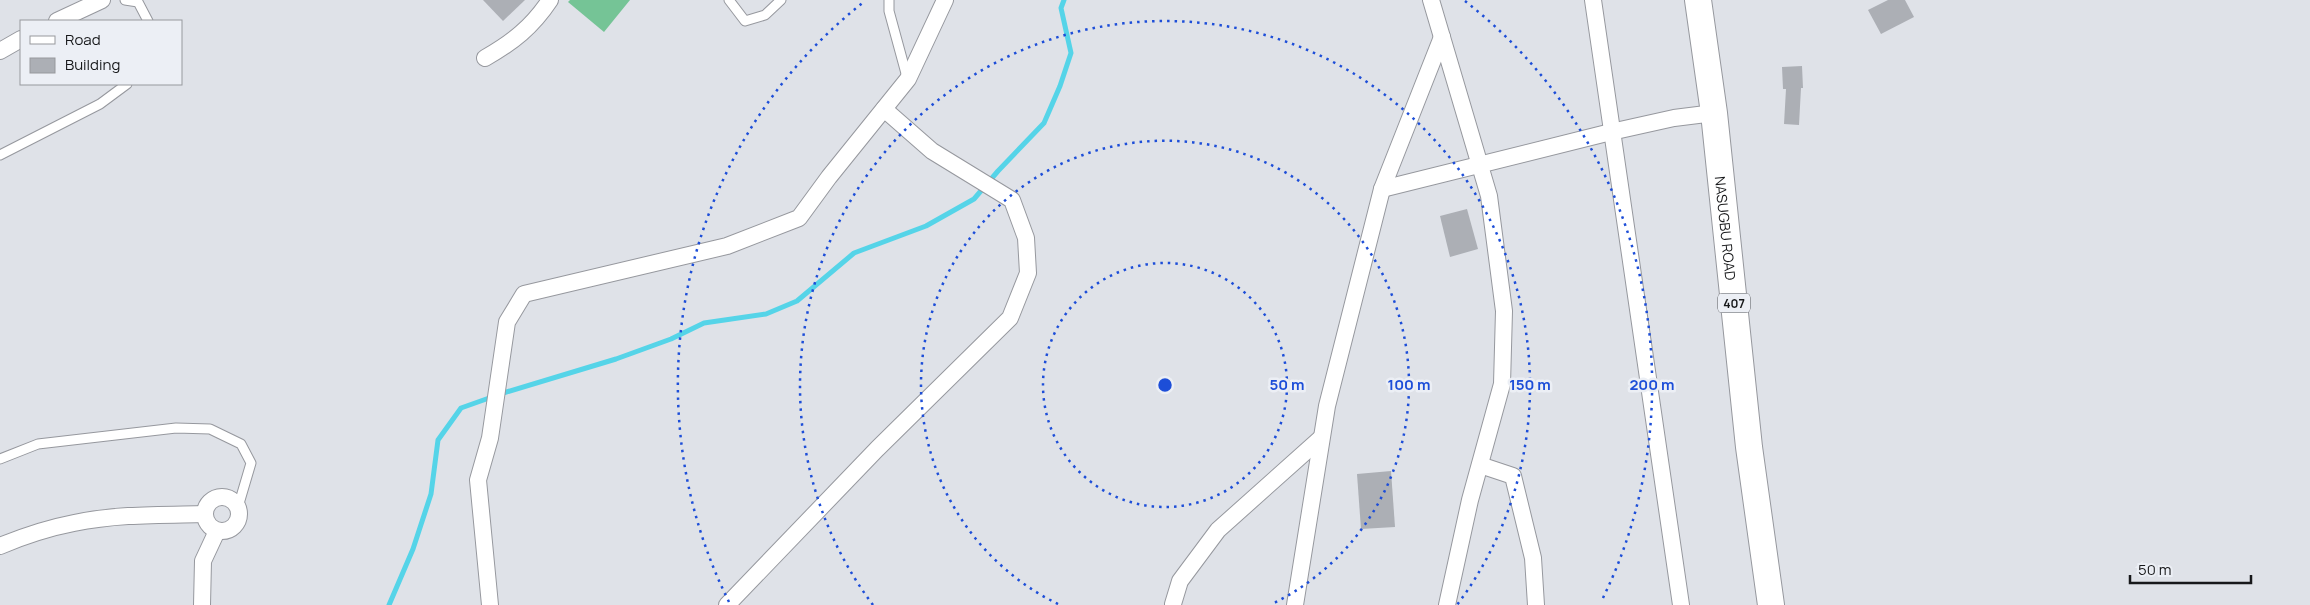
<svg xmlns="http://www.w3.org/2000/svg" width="2310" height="605" font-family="Manrope,sans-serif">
  <rect width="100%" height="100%" fill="#dfe2e8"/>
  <path fill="#75c496" d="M570,0H630L604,32L568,2Z"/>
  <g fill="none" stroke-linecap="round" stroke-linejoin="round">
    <g stroke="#55d4e8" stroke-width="5">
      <path d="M500,394L616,359L671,339L704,323L766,314L797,301L854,253L926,226L974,199L998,171L1044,123L1060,86L1071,53L1061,8L1064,0"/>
      <path d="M389,605L413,549L431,494L438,440L461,408L492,397"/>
    </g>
  </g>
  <g fill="#acafb5">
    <path d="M483,0H525L503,21Z"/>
    <path d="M1888,0H1905L1914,17L1881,34L1868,10Z"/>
    <path d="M1802,66L1803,88H1801L1799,125L1784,124L1786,89H1783L1782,67Z"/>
    <path d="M1467,209L1478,249L1450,257L1440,216Z"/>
    <path d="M1391,471L1395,527L1361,529L1357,474Z"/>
  </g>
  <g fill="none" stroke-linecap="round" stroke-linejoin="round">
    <g stroke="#96989e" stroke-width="11">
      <g id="service">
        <path d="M125,0L138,2L148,21"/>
        <path d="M729,0L745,21L765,15L781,0"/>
        <path d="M889,0V11L907,77"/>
        <path d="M0,155L100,104L127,84"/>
        <path d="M0,459L38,444L176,428L210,429L241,444L251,463L238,507"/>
      </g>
    </g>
    <g stroke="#96989e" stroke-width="18">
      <g id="minor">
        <path d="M1431,0L1489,196L1504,311L1502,384L1470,500L1447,605"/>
        <path d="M1593,0L1681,605"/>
        <path d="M57,21L102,0"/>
        <path d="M0,51L21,39"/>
        <path d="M485,58C513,42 532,27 550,0"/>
        <path d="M1382,189L1611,132L1674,118L1714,113"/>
        <path d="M1480,465L1513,476L1533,558L1536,605"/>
        <circle cx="222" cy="514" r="17"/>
        <path d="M0,546C24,536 48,528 74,523C117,514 161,515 205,514"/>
        <path d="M1173,604L1180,581L1218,530L1321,438"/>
        <path d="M202,605L203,561L217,531"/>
        <path d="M490,605L478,480L490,438L507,322L524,294L727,246L799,218L829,177L908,79L945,0"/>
        <path d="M727,605L877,449L1010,318L1028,273L1026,238L1012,200L932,151L884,109"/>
        <path d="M1295,605L1327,406L1382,189L1442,37"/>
      </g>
    </g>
    <g stroke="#96989e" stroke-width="28">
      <g id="primary">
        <path id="s1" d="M1698,0L1714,113L1749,447L1771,605"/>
      </g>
    </g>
    <use href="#service" stroke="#fff" stroke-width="9"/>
    <use href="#minor" stroke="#fff" stroke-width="16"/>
    <use href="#primary" stroke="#fff" stroke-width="26"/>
  </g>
  <g fill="none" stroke="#1d4ed8" stroke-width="2.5" stroke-dasharray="2.5 5">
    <circle cx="1165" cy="385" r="122"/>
    <path d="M1058 604A244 244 0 1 1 1272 604"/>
    <path d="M873 605A365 365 0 1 1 1457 605"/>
    <path d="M729 602A487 487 0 0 1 865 1M1465 1A487 487 0 0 1 1601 602"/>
  </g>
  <g text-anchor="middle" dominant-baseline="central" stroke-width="5" stroke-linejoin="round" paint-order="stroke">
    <rect fill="#eceff5" stroke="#57585c" stroke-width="1" x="1718" y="293.5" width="32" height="19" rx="4"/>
    <g font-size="12" font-weight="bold" fill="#17181a">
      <text x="1734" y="303">407</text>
    </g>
    <g font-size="14" fill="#17181a" stroke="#eceff5">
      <text stroke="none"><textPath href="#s1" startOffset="230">NASUGBU ROAD</textPath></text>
    </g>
  </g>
  <circle cx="1165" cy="385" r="8" fill="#1d4ed8" stroke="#eceff5" stroke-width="2.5"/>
  <g font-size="15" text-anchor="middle" font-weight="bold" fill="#1d4ed8" stroke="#eceff5" stroke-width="5" stroke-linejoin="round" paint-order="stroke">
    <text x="1287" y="390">50 m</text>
    <text x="1409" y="390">100 m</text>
    <text x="1530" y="390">150 m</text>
    <text x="1652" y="390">200 m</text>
  </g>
  <rect x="20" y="20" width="162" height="65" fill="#eceff5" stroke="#97999d"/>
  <rect x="30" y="36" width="25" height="8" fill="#ffffff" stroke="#97999d"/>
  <text x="65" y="45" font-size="15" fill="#17181a">Road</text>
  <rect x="30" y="58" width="25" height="15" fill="#acafb5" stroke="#97999d"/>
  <text x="65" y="70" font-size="15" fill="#17181a">Building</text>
  <path d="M2130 575v8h121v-8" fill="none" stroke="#17181a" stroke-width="2.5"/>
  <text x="2138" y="575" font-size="15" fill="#17181a" stroke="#eceff5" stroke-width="4" paint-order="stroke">50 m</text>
</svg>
